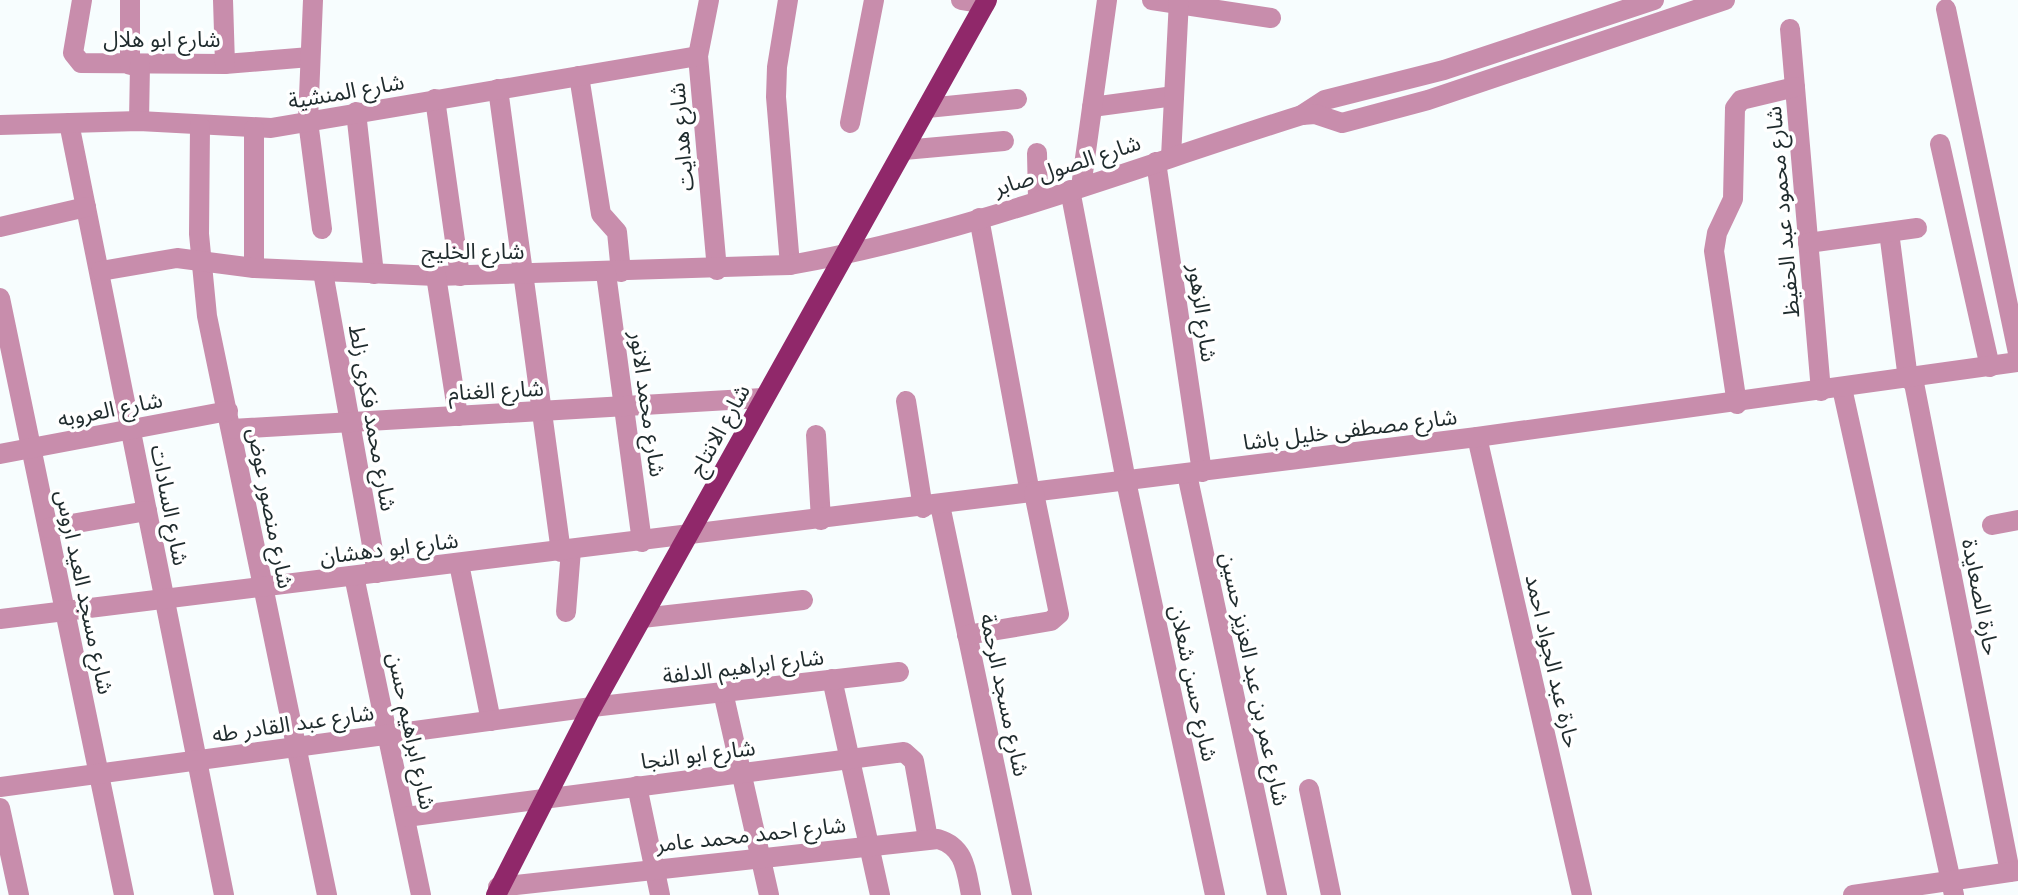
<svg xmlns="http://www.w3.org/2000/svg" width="2018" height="895" font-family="'PT Sans','Noto Sans Arabic',sans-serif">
  <rect width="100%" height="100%" fill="#f7fdfe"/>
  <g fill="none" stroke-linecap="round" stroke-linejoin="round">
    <g stroke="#c88dac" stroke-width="20">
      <path d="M82,0L73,53L81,63L225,64L310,57"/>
      <path d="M130,0V65"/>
      <path d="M223,0L225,64"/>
      <path d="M313,0L308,121L322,229"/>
      <path d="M709,0L698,56L717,270"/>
      <path d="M788,0L777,67L776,97L790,265"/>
      <path d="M961,0L985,4"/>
      <path d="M1152,0L1271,18"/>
      <path d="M1946,9L2018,353"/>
      <path d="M1790,29L1821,391"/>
      <path d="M579,76L601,214L617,232L621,272"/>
      <path d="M498,89L561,552"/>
      <path d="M435,99L460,276"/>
      <path d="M1092,107L1174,96"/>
      <path d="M927,108L1017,99"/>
      <path d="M356,112L374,274"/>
      <path d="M1302,115L1325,100L1444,70L1654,0"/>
      <path d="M139,121L140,65"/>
      <path d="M69,123L224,895"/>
      <path d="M850,123L874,0"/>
      <path d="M0,125L139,121L271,128L698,56"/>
      <path d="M200,126L199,234L207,316L327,895"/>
      <path d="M254,129V268"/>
      <path d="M1940,144L1990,367"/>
      <path d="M904,150L1004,141"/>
      <path d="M1037,153L1038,199"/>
      <path d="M1171,157L1179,0"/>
      <path d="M1156,162L1202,472"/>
      <path d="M1081,187L1107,0"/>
      <path d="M1070,190L1126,481L1215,895"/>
      <path d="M979,218L1030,493"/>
      <path d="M0,227L86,207"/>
      <path d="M1889,232L1908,379"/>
      <path d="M1808,243L1917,228"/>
      <path d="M101,271L177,258L254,268L436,276L790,265C965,234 1133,168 1302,115L1315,114L1342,123L1428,100L1725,0"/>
      <path d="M323,272L377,573"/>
      <path d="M606,273L642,542"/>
      <path d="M436,276L458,416"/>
      <path d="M0,298L124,895"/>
      <path d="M1913,378L2010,872"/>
      <path d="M1842,388L1954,895"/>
      <path d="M906,401L923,508"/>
      <path d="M1737,404L1714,251L1717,233L1733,199L1735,108L1741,100L1795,87"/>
      <path d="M232,429L763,398"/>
      <path d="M816,435L821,520"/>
      <path d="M1477,437L1582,895"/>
      <path d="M0,454L228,411"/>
      <path d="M1187,474L1277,895"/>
      <path d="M940,505L1022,895"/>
      <path d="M1992,525L2018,520"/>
      <path d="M48,528L147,511"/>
      <path d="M459,564L491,721"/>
      <path d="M354,576L421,895"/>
      <path d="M566,612L571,550"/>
      <path d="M642,618L803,600"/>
      <path d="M0,619L1477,437L2018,362"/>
      <path d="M967,635L1051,621L1059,614L1034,493"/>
      <path d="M832,679L880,895"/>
      <path d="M723,692L769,895"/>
      <path d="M637,786L660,895"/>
      <path d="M0,787L592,707L899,672"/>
      <path d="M1309,789L1331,895"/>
      <path d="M0,808L19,895"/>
      <path d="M406,817L904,752L914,761L928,839"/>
      <path d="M498,887L938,839C965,847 966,870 971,895"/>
      <path d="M1853,895L2018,871"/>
    </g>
    <path stroke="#90286a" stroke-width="20" d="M496,895L592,707L987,0"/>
  </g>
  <g text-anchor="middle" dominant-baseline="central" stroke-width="7" stroke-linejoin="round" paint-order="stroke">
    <g font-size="22" fill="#1f2b2d" stroke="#fff">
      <text x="162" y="39">شارع ابو هلال</text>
      <text transform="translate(346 91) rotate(-10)">شارع المنشية</text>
      <text transform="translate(681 137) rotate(-95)">شارع هدايت</text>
      <text transform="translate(1067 165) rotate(-18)">شارع الصول صابر</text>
      <text transform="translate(1782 212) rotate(-95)">شارع محمود عبد الحفيظ</text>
      <text x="473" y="251">شارع الخليج</text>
      <text transform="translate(1203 313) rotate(82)">شارع الزهور</text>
      <text transform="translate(496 390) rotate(-3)">شارع الغنام</text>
      <text transform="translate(648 404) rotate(82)">شارع محمد الانور</text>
      <text transform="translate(110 409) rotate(-11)">شارع العروبه</text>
      <text transform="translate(373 418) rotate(80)">شارع محمد فكرى زلط</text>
      <text transform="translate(1350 429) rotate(-7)">شارع مصطفى خليل باشا</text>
      <text transform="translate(719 430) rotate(-61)">شارع الانتاج</text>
      <text transform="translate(170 505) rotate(79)">شارع السادات</text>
      <text transform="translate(271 508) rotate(79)">شارع منصور عوض</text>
      <text transform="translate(389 548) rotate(-7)">شارع ابو دهشان</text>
      <text transform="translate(85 592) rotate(78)">شارع مسجد العيد اروس</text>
      <text transform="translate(1981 597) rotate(79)">حارة الصعايدة</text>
      <text transform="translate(1553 661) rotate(77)">حارة عبد الجواد احمد</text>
      <text transform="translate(743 666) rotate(-7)">شارع ابراهيم الدلفة</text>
      <text transform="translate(1255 679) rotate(78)">شارع عمر بن عبد العزيز حسين</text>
      <text transform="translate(1194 683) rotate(78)">شارع حسن شعلان</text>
      <text transform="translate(1005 695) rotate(78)">شارع مسجد الرحمة</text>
      <text transform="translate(293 723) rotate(-8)">شارع عبد القادر طه</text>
      <text transform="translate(412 731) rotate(78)">شارع ابراهيم حسن</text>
      <text transform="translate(698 754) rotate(-7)">شارع ابو النجا</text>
      <text transform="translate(751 834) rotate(-6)">شارع احمد محمد عامر</text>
    </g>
  </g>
</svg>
